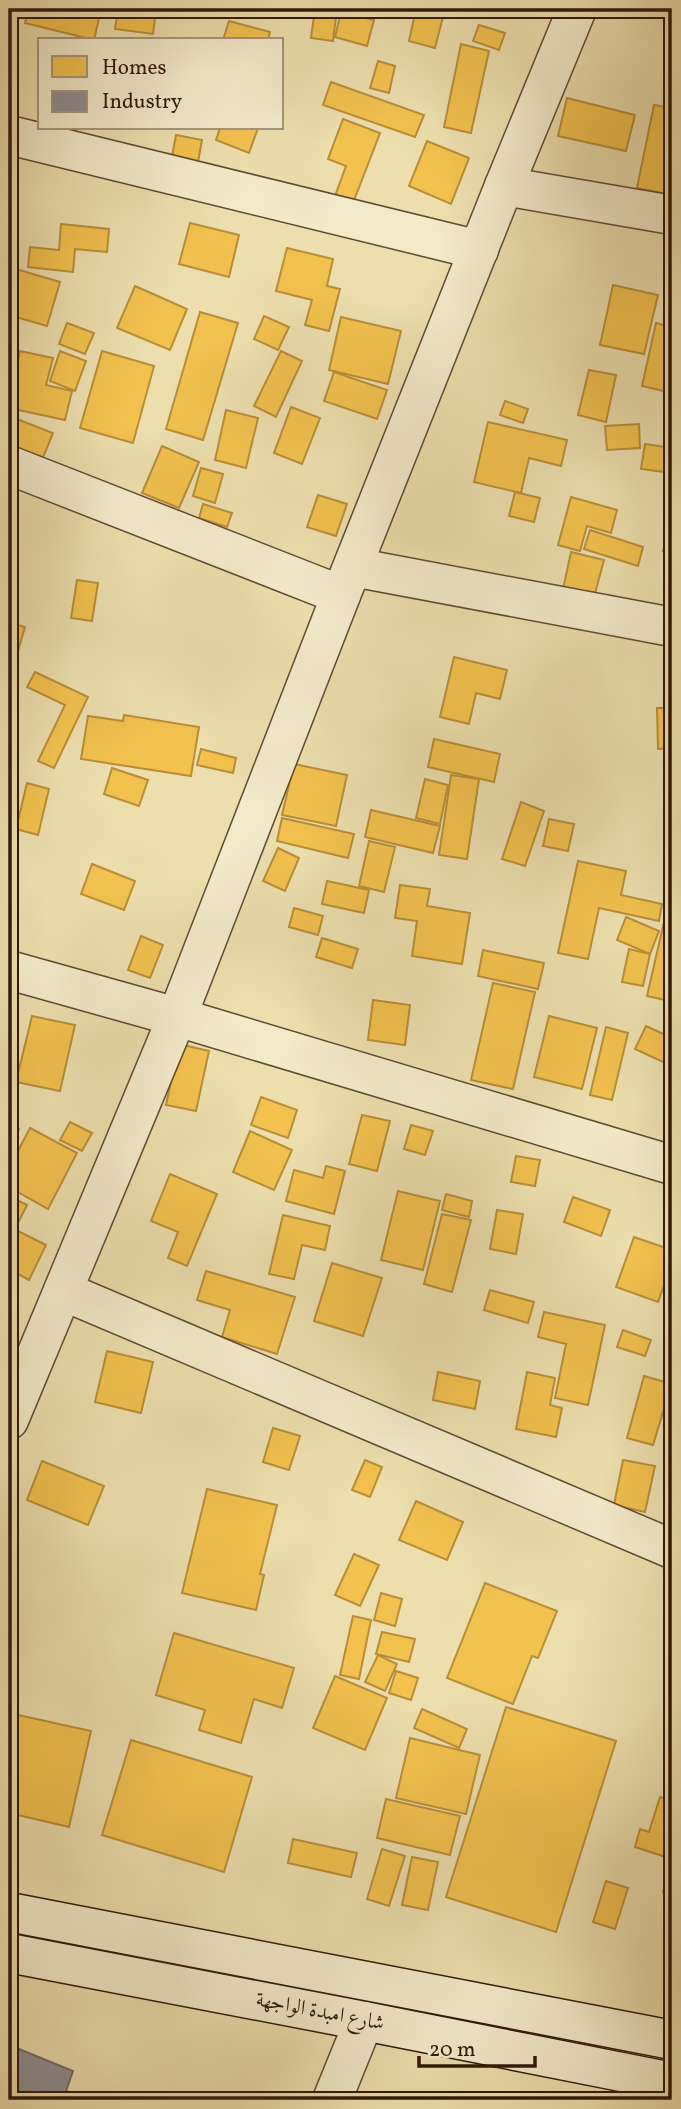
<svg xmlns="http://www.w3.org/2000/svg" width="681" height="2109" font-family="Vollkorn,Amiri,serif">
  <rect width="100%" height="100%" fill="#ecdead"/>
  <filter id="stains"><feTurbulence type="fractalNoise" baseFrequency=".00286" numOctaves="4"/><feColorMatrix values="0 0 0 0 .2 0 0 0 0 .09 0 0 0 0 .02 0 0 0 .5 -.17"/></filter>
  <radialGradient id="worn" r=".72"><stop offset=".6" stop-color="#630" stop-opacity="0"/><stop offset="1" stop-color="#630" stop-opacity=".3"/></radialGradient>
  <g fill="#f2c14e" stroke="#b88e39" stroke-width="2">
    <path d="M28,9H60L99,18L94,40L25,23Z"/>
    <path d="M118,9L156,10L153,34L115,29Z"/>
    <path d="M315,9H337L333,41L311,38Z"/>
    <path d="M416,9L444,13L435,48L409,41Z"/>
    <path d="M626,9H648L645,17Z"/>
    <path d="M341,12L374,20L367,46L335,37Z"/>
    <path d="M229,21L270,32L268,40H223Z"/>
    <path d="M479,25L505,33L499,50L473,41Z"/>
    <path d="M461,44L489,51L471,133L444,127Z"/>
    <path d="M378,61L395,66L389,93L370,88Z"/>
    <path d="M331,82L424,115L415,137L323,105Z"/>
    <path d="M567,98L635,115L626,151L558,136Z"/>
    <path d="M654,105L672,108V195L637,188Z"/>
    <path d="M343,119L380,133L353,203L335,196L346,166L328,159Z"/>
    <path d="M220,128H258L249,153L216,140Z"/>
    <path d="M176,135L202,140L198,162L172,157Z"/>
    <path d="M427,141L469,158L451,204L409,186Z"/>
    <path d="M190,223L239,235L229,277L179,264Z"/>
    <path d="M61,224L109,229L107,252L75,249L73,272L28,267L30,247L59,250Z"/>
    <path d="M287,248L333,259L327,286L340,289L329,331L305,325L312,300L276,291Z"/>
    <path d="M9,267L60,282L47,326L9,315Z"/>
    <path d="M613,285L658,295L644,354L600,345Z"/>
    <path d="M135,286L187,309L170,350L117,328Z"/>
    <path d="M200,312L238,323L203,440L166,429Z"/>
    <path d="M264,316L289,327L278,350L254,339Z"/>
    <path d="M341,317L401,331L388,384L329,370Z"/>
    <path d="M67,323L94,333L85,354L59,344Z"/>
    <path d="M656,323L672,327V393L642,386Z"/>
    <path d="M20,351L53,358L46,385L72,391L65,420L9,408Z"/>
    <path d="M60,351L86,361L75,391L50,381Z"/>
    <path d="M102,351L154,366L133,443L80,428Z"/>
    <path d="M281,351L302,361L276,417L254,406Z"/>
    <path d="M589,370L616,375L606,422L578,415Z"/>
    <path d="M334,372L387,390L377,419L324,401Z"/>
    <path d="M505,401L528,409L523,423L500,415Z"/>
    <path d="M291,407L320,418L302,464L274,453Z"/>
    <path d="M226,410L258,418L246,468L215,460Z"/>
    <path d="M9,416L53,433L42,460L9,447Z"/>
    <path d="M488,422L567,440L561,466L529,458L521,493L474,482Z"/>
    <path d="M639,424L640,448L607,450L605,426Z"/>
    <path d="M645,444L672,448V473L641,469Z"/>
    <path d="M162,446L199,462L179,508L142,493Z"/>
    <path d="M201,468L223,474L215,503L193,496Z"/>
    <path d="M515,492L540,498L534,522L509,516Z"/>
    <path d="M318,495L347,504L336,536L307,527Z"/>
    <path d="M571,497L617,510L611,533L587,526L580,551L558,545Z"/>
    <path d="M203,504L232,513L227,527L199,518Z"/>
    <path d="M670,524L672,525V553L663,551Z"/>
    <path d="M590,530L643,547L638,566L584,549Z"/>
    <path d="M571,552L604,560L593,601L562,594Z"/>
    <path d="M77,580L98,583L92,621L71,618Z"/>
    <path d="M9,623L25,627L18,651L9,648Z"/>
    <path d="M454,657L507,670L500,699L476,693L469,724L440,717Z"/>
    <path d="M35,672L88,697L54,768L38,761L65,705L27,687Z"/>
    <path d="M657,708H672V748L658,749Z"/>
    <path d="M124,715L199,727L191,776L81,759L88,716L123,721Z"/>
    <path d="M434,739L500,754L494,782L428,767Z"/>
    <path d="M201,749L236,758L233,773L197,765Z"/>
    <path d="M294,764L347,775L336,826L282,815Z"/>
    <path d="M112,768L148,780L139,806L104,794Z"/>
    <path d="M451,775L479,779L467,859L439,855Z"/>
    <path d="M425,779L448,785L440,824L416,818Z"/>
    <path d="M27,783L49,789L38,835L16,829Z"/>
    <path d="M521,802L544,811L525,866L502,859Z"/>
    <path d="M371,810L440,826L433,853L365,837Z"/>
    <path d="M282,818L354,834L348,858L277,841Z"/>
    <path d="M549,819L574,824L568,851L543,846Z"/>
    <path d="M369,841L395,847L384,892L359,886Z"/>
    <path d="M278,848L299,858L285,891L263,881Z"/>
    <path d="M578,861L626,871L621,895L662,904L659,921L599,908L588,959L558,953Z"/>
    <path d="M92,864L135,881L124,910L81,894Z"/>
    <path d="M327,881L369,890L364,913L322,904Z"/>
    <path d="M400,885L430,889L427,906L470,913L462,964L412,956L417,921L395,918Z"/>
    <path d="M294,908L323,916L318,935L289,927Z"/>
    <path d="M667,909L672,910V1000L669,1001L647,996Z"/>
    <path d="M626,917L659,931L650,954L617,940Z"/>
    <path d="M141,936L163,945L150,978L128,970Z"/>
    <path d="M322,938L358,949L352,968L316,957Z"/>
    <path d="M629,949L650,954L643,986L622,982Z"/>
    <path d="M483,950L544,963L538,989L478,976Z"/>
    <path d="M493,983L535,992L513,1089L471,1080Z"/>
    <path d="M373,1000L410,1005L405,1045L368,1040Z"/>
    <path d="M32,1016L75,1025L60,1091L16,1082Z"/>
    <path d="M549,1016L597,1028L582,1089L534,1077Z"/>
    <path d="M646,1026L672,1038V1044L663,1062L635,1049Z"/>
    <path d="M606,1027L628,1033L612,1100L590,1095Z"/>
    <path d="M179,1044L209,1051L196,1111L166,1105Z"/>
    <path d="M261,1097L297,1110L288,1138L251,1125Z"/>
    <path d="M362,1115L390,1121L377,1171L349,1164Z"/>
    <path d="M70,1122L92,1133L82,1151L60,1140Z"/>
    <path d="M9,1124L19,1129L9,1150Z"/>
    <path d="M411,1125L433,1131L425,1155L404,1149Z"/>
    <path d="M30,1128L77,1153L48,1209L9,1187V1168Z"/>
    <path d="M250,1131L292,1150L274,1190L233,1172Z"/>
    <path d="M516,1156L540,1160L535,1186L511,1182Z"/>
    <path d="M326,1166L345,1171L334,1214L286,1201L294,1170L323,1178Z"/>
    <path d="M170,1174L217,1194L187,1266L168,1258L178,1232L151,1221Z"/>
    <path d="M398,1191L440,1201L423,1270L381,1260Z"/>
    <path d="M446,1194L472,1201L469,1217L442,1210Z"/>
    <path d="M9,1196L27,1205L10,1239H9Z"/>
    <path d="M573,1197L610,1210L601,1236L564,1222Z"/>
    <path d="M497,1210L523,1214L516,1254L490,1249Z"/>
    <path d="M442,1214L471,1220L452,1292L424,1284Z"/>
    <path d="M283,1215L330,1226L325,1250L302,1245L294,1279L269,1274Z"/>
    <path d="M18,1231L46,1245L29,1280L9,1269V1248Z"/>
    <path d="M634,1237L672,1250V1263L658,1302L616,1287Z"/>
    <path d="M332,1263L382,1278L363,1336L314,1321Z"/>
    <path d="M206,1271L295,1297L277,1354L222,1337L230,1310L197,1300Z"/>
    <path d="M490,1290L534,1302L528,1323L484,1310Z"/>
    <path d="M544,1312L605,1325L588,1405L555,1398L566,1344L538,1337Z"/>
    <path d="M623,1330L651,1340L645,1356L617,1347Z"/>
    <path d="M107,1351L153,1362L141,1413L95,1402Z"/>
    <path d="M438,1372L480,1381L475,1409L433,1400Z"/>
    <path d="M527,1372L555,1378L550,1405L562,1408L556,1437L516,1429Z"/>
    <path d="M644,1376L672,1384V1397L668,1396L653,1445L627,1438Z"/>
    <path d="M273,1428L300,1436L289,1470L263,1462Z"/>
    <path d="M365,1460L382,1467L370,1497L352,1490Z"/>
    <path d="M623,1460L655,1466L645,1512L614,1505Z"/>
    <path d="M42,1461L104,1486L88,1525L27,1500Z"/>
    <path d="M207,1489L277,1505L260,1574L264,1575L256,1610L182,1593Z"/>
    <path d="M416,1501L463,1522L447,1560L399,1540Z"/>
    <path d="M354,1554L379,1565L360,1606L335,1595Z"/>
    <path d="M485,1583L557,1611L538,1658L532,1656L513,1704L447,1678Z"/>
    <path d="M381,1593L402,1599L395,1626L374,1620Z"/>
    <path d="M353,1616L371,1620L359,1679L340,1675Z"/>
    <path d="M382,1632L415,1639L409,1662L376,1654Z"/>
    <path d="M174,1633L294,1668L282,1708L254,1699L241,1743L199,1730L205,1710L156,1695Z"/>
    <path d="M378,1655L397,1664L385,1691L365,1682Z"/>
    <path d="M396,1671L418,1678L411,1700L389,1693Z"/>
    <path d="M335,1676L387,1698L365,1750L313,1728Z"/>
    <path d="M506,1707L616,1741L556,1932L446,1897Z"/>
    <path d="M422,1709L467,1729L459,1748L414,1728Z"/>
    <path d="M9,1713L91,1731L69,1827L9,1813Z"/>
    <path d="M410,1738L480,1755L466,1814L396,1798Z"/>
    <path d="M131,1740L252,1777L224,1872L102,1835Z"/>
    <path d="M660,1797L672,1801V1859L635,1847L640,1829L649,1832Z"/>
    <path d="M386,1799L460,1816L450,1855L377,1838Z"/>
    <path d="M293,1839L357,1853L351,1877L288,1863Z"/>
    <path d="M382,1849L405,1856L389,1906L367,1899Z"/>
    <path d="M412,1857L438,1862L428,1910L402,1905Z"/>
    <path d="M672,1864V1896L663,1892Z"/>
    <path d="M606,1881L628,1888L615,1929L593,1922Z"/>
  </g>
  <g fill="#8d8d92" stroke="#716a69" stroke-width="2">
    <path d="M9,2045L73,2071L66,2091L89,2100H9Z"/>
    <path d="M189,2094L238,2100H186Z"/>
  </g>
  <g fill="none" stroke-linecap="round" stroke-linejoin="round">
    <g stroke="#604a31" stroke-width="41">
      <g id="minor">
        <path d="M9,135L479,250"/>
        <path d="M504,186L672,215"/>
        <path d="M9,465L341,595"/>
        <path d="M353,567L672,627"/>
        <path d="M9,970L177,1017L672,1165"/>
        <path d="M63,1291L672,1549"/>
        <path d="M9,1420L177,1017L341,595L504,186L577,9"/>
        <path d="M332,2100L364,2021"/>
      </g>
    </g>
    <g stroke="#311808" stroke-width="41">
      <g id="secondary">
        <path d="M9,1912L672,2040"/>
        <path d="M9,1953L364,2021L672,2082"/>
      </g>
    </g>
    <use href="#minor" stroke="#f3eaca" stroke-width="38"/>
    <use href="#secondary" stroke="#f3eaca" stroke-width="38"/>
  </g>
  <g text-anchor="middle" dominant-baseline="central" stroke-width="7" stroke-linejoin="round" paint-order="stroke">
    <g font-size="21" fill="#311808" stroke="#f3eaca">
      <text transform="translate(320 2012) rotate(11)">شارع امبدة الواجهة</text>
    </g>
  </g>
  <rect width="681" height="2109" fill="none" stroke="#ecdead" stroke-width="35"/>
  <rect x="10" y="10" width="660" height="2088" fill="none" stroke="#311808" stroke-width="3.5"/>
  <rect x="18" y="18" width="646" height="2074" fill="none" stroke="#311808" stroke-width="2"/>
  <rect x="38" y="38" width="245" height="91" fill="#f3eaca" stroke="#a5967c" stroke-width="2"/>
  <rect x="52" y="56" width="35" height="21" fill="#f2c14e" stroke="#a5967c" stroke-width="2"/>
  <text x="102" y="74" font-size="21" fill="#311808">Homes</text>
  <rect x="52" y="91" width="35" height="21" fill="#8d8d92" stroke="#a5967c" stroke-width="2"/>
  <text x="102" y="108" font-size="21" fill="#311808">Industry</text>
  <path d="M419 2056v10h116v-10" fill="none" stroke="#311808" stroke-width="3.5"/>
  <text x="429" y="2056" font-size="21" fill="#311808" stroke="#f3eaca" stroke-width="5" paint-order="stroke">20 m</text>
  <rect width="100%" height="100%" filter="url(#stains)"/>
  <rect width="100%" height="100%" fill="url(#worn)"/>
</svg>
